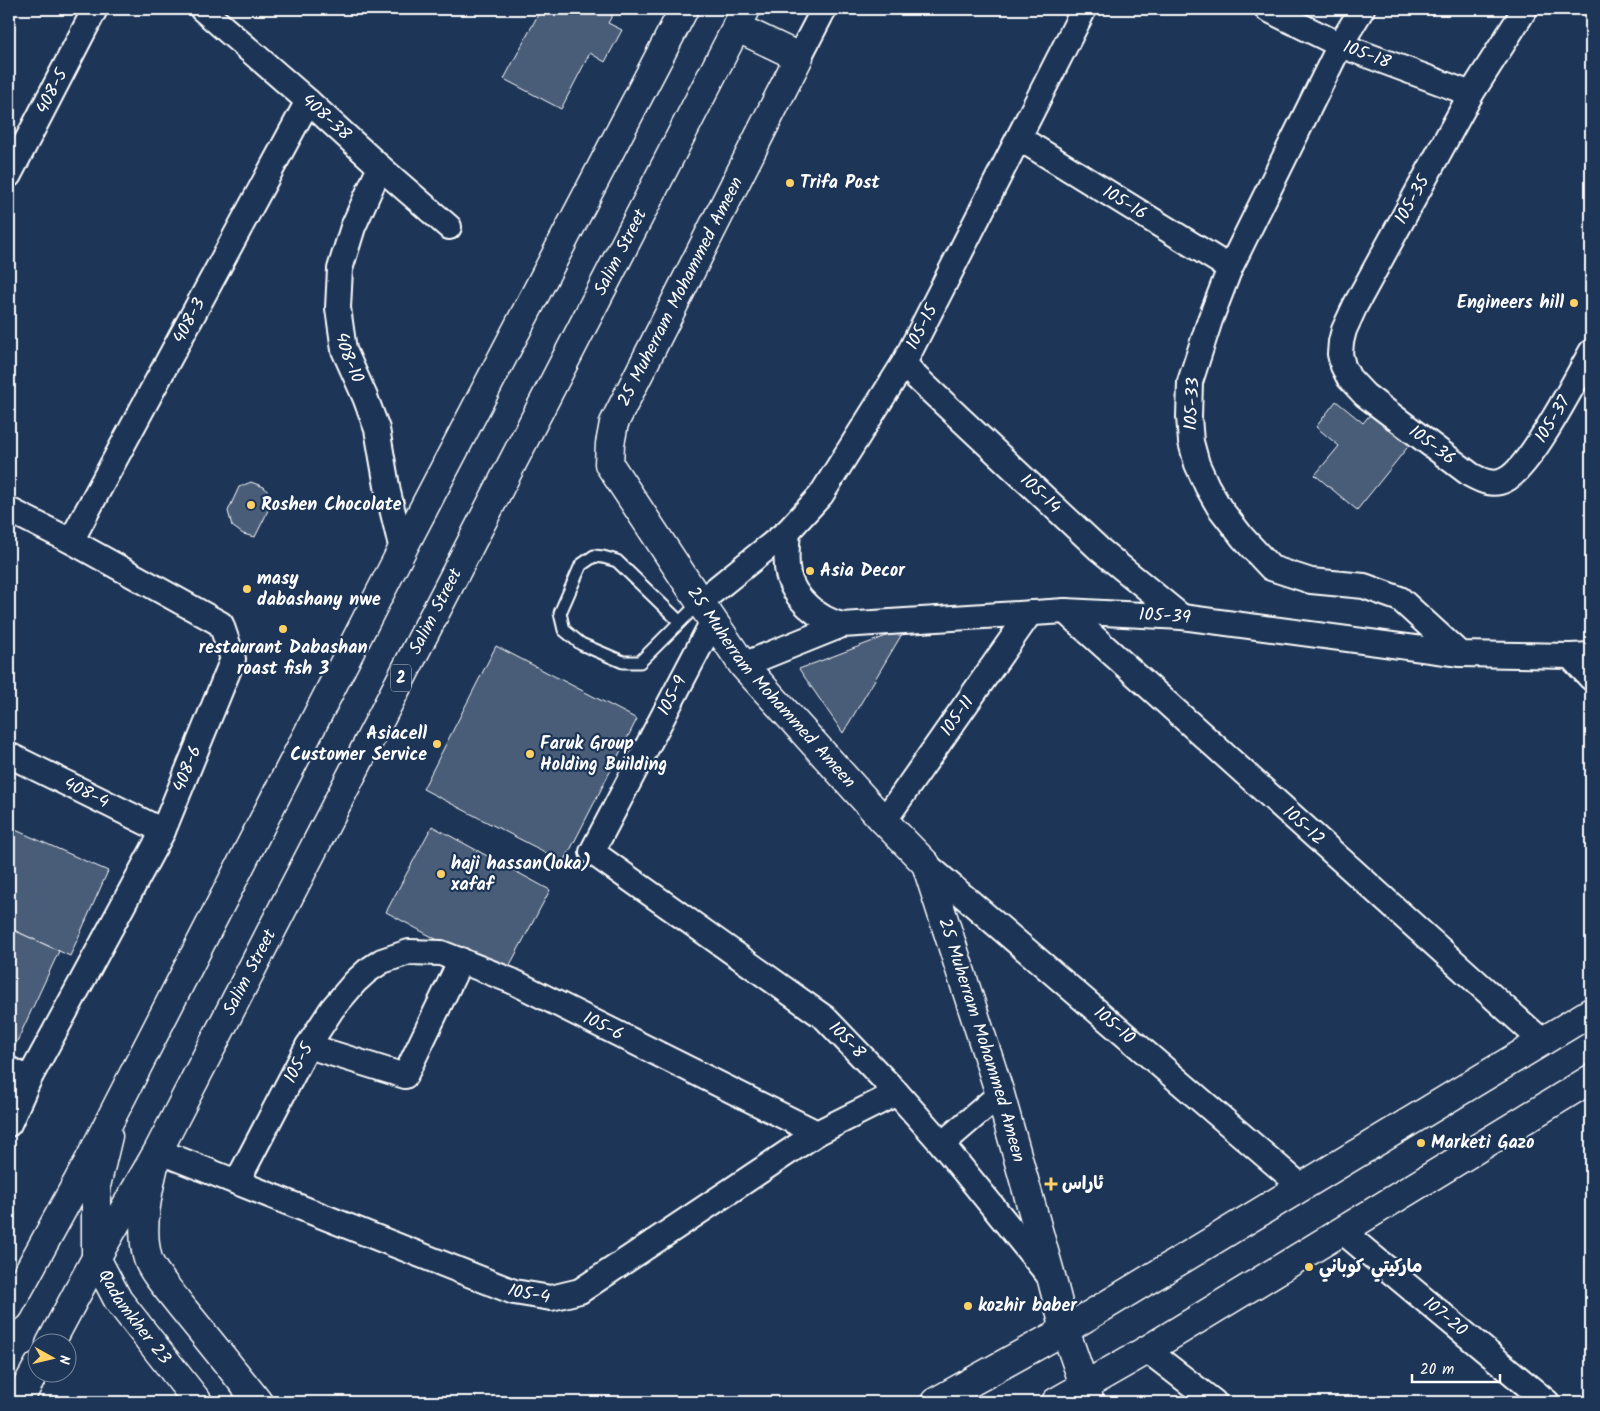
<svg xmlns="http://www.w3.org/2000/svg" width="1600" height="1411" font-family="Kalam,'Playpen Sans Arabic',sans-serif">
  <rect width="100%" height="100%" fill="#1d3557"/>
  <filter id="ink" filterUnits="userSpaceOnUse"><feTurbulence type="fractalNoise" baseFrequency=".02" numOctaves="2"/><feDisplacementMap in="SourceGraphic" scale="10" xChannelSelector="R" yChannelSelector="G"/><feConvolveMatrix kernelMatrix="1 2 1 2 8 2 1 2 1" color-interpolation-filters="sRGB"/></filter>
  <g filter="url(#ink)">
    <g fill="#4a5d79" stroke="#fff">
      <path d="M541,9H616L608,23L622,30L605,62L590,53L561,109L504,79Z"/>
      <path d="M1336,401L1363,423L1373,411L1411,443L1357,510L1315,475L1339,446L1316,427Z"/>
      <path d="M251,482L264,487L273,498L265,517L255,537L243,534L232,526L228,511L239,487Z"/>
      <path d="M905,629L843,733L799,669Z"/>
      <path d="M496,646L637,719L564,862L423,789Z"/>
      <path d="M432,826L550,890L504,976L386,912Z"/>
      <path d="M11,828L108,871L70,956L9,928V832Z"/>
      <path d="M9,928L59,951L13,1050L9,1048Z"/>
    </g>
    <g fill="none" stroke-linecap="round" stroke-linejoin="round">
      <g stroke="#fff" stroke-width="15">
        <path id="service" d="M680,622L617,561L603,557L594,556L581,565L560,613L564,630L581,644L623,662H640C660,642 680,622 700,602"/>
      </g>
      <g stroke="#fff" stroke-width="28">
        <g id="minor">
          <path id="s1" d="M202,9L308,101L380,167L449,227"/>
          <path id="s2" d="M1267,9L1340,45L1471,94"/>
          <path d="M1362,9L1340,45L1230,268L1210,320L1190,382L1189,417L1191,442L1197,464L1207,486L1219,507L1243,538L1271,568L1311,581L1364,586L1400,599L1460,654"/>
          <path id="s3" d="M1525,9L1471,94L1355,306L1344,330L1341,342L1340,354L1343,366L1349,378L1365,395L1471,475C1482,481 1493,486 1505,480C1530,469 1576,379 1591,352"/>
          <path d="M799,57L824,9"/>
          <path id="s4" d="M1019,138L1230,268"/>
          <path id="s5" d="M380,167L353,227L340,269L338,308L344,350L365,397L377,429L388,492L402,550"/>
          <path id="s6" d="M9,175L95,9"/>
          <path id="s7" d="M904,363L917,378L1099,549L1182,617"/>
          <path d="M9,510L71,541L221,624L233,659L163,831L29,1079L9,1124"/>
          <path d="M788,531C787,545 785,560 788,574C794,599 818,619 842,625"/>
          <path id="s8" d="M71,541L308,101"/>
          <path id="s9" d="M700,602L788,531L821,495L904,363L1084,9"/>
          <path id="s10" d="M1065,611L1542,1041"/>
          <path id="s11" d="M713,621L592,852L825,1018L897,1093L942,1144L1050,1277"/>
          <path d="M1570,656L1591,678"/>
          <path id="s12" d="M743,665L842,625L1065,611L1182,617L1460,654L1570,656L1591,655"/>
          <path id="s13" d="M9,755L163,831"/>
          <path id="s14" d="M884,821L1030,613"/>
          <path id="s15" d="M926,864L1302,1187"/>
          <path d="M308,1046L405,1076L461,960"/>
          <path d="M9,1069L29,1079"/>
          <path d="M942,1144L1000,1094"/>
          <path id="s16" d="M158,1151L514,1292L551,1298L580,1291L817,1133L897,1093"/>
          <path id="s17" d="M237,1182L308,1046L332,1009L355,982L367,971L382,961L409,952L441,953L512,981L817,1133"/>
          <path id="s18" d="M1342,1231L1547,1402"/>
          <path d="M1147,1350L1214,1402"/>
        </g>
      </g>
      <g stroke="#fff" stroke-width="31">
        <g id="tertiary">
          <path id="s19" d="M736,27L799,57L614,423L610,444L609,464L700,602L743,665L884,821L926,864L1000,1094L1052,1280L1065,1330L1090,1402"/>
          <path d="M935,1402L1065,1330L1591,1012"/>
          <path d="M1056,1402L1147,1350L1591,1079"/>
        </g>
      </g>
      <g stroke="#fff" stroke-width="31">
        <g id="secondary">
          <path id="s20" d="M108,1136L96,1186V1258L118,1300L198,1402"/>
          <path d="M155,1161C148,1190 139,1229 148,1259C152,1272 173,1295 181,1306C207,1338 233,1370 258,1402"/>
        </g>
      </g>
      <g stroke="#fff" stroke-width="31">
        <g id="primary">
          <path d="M9,1307L89,1161L402,550L684,9"/>
          <path id="s21" d="M50,1344L96,1258L158,1151L746,9"/>
          <path d="M18,1402L38,1366"/>
        </g>
      </g>
      <use href="#service" stroke="#1d3557" stroke-width="11"/>
      <use href="#minor" stroke="#1d3557" stroke-width="24"/>
      <use href="#tertiary" stroke="#1d3557" stroke-width="28"/>
      <use href="#secondary" stroke="#1d3557" stroke-width="28"/>
      <use href="#primary" stroke="#1d3557" stroke-width="28"/>
    </g>
  </g>
  <g fill="#ffd166" stroke="#1d3557" stroke-width="2">
    <circle cx="790" cy="183" r="5"/>
    <circle cx="1574" cy="303" r="5"/>
    <circle cx="251" cy="505" r="5"/>
    <circle cx="810" cy="571" r="5"/>
    <circle cx="247" cy="589" r="5"/>
    <circle cx="283" cy="629" r="5"/>
    <circle cx="437" cy="744" r="5"/>
    <circle cx="530" cy="754" r="5"/>
    <circle cx="441" cy="874" r="5"/>
    <circle cx="1421" cy="1143" r="5"/>
    <path d="M1048.5 1176.5h5v5h5v5h-5v5h-5v-5h-5v-5h5z"/>
    <circle cx="1309" cy="1267" r="5"/>
    <circle cx="968" cy="1306" r="5"/>
  </g>
  <g text-anchor="middle" dominant-baseline="central" stroke-width="4.5" stroke-linejoin="round" paint-order="stroke">
    <rect fill="#1d3557" stroke="#bbc2cd" stroke-width="1" x="391" y="664.5" width="20" height="27" rx="4"/>
    <g font-size="16" font-weight="bold" fill="#fff">
      <text x="401" y="678">2</text>
    </g>
    <g font-size="18" fill="#fff" stroke="#1d3557">
      <text stroke="none"><textPath href="#s2" startOffset="110">105-18</textPath></text>
      <text stroke="none"><textPath href="#s6" startOffset="94">408-5</textPath></text>
      <text stroke="none"><textPath href="#s1" startOffset="165">408-38</textPath></text>
      <text transform="translate(1413 200) rotate(-61)">105-35</text>
      <text stroke="none"><textPath href="#s4" startOffset="124">105-16</textPath></text>
      <text stroke="none"><textPath href="#s21" startOffset="1232">Salim Street</textPath></text>
      <text transform="translate(681 292) rotate(-63)">25 Muherram Mohammed Ameen</text>
      <text stroke="none"><textPath href="#s8" startOffset="250">408-3</textPath></text>
      <text stroke="none"><textPath href="#s9" startOffset="358">105-15</textPath></text>
      <text stroke="none"><textPath href="#s5" startOffset="200">408-10</textPath></text>
      <text transform="translate(1193 404) rotate(-87)">105-33</text>
      <text stroke="none"><textPath href="#s3" startOffset="689">105-37</textPath></text>
      <text stroke="none"><textPath href="#s3" startOffset="526">105-36</textPath></text>
      <text stroke="none"><textPath href="#s7" startOffset="189">105-14</textPath></text>
      <text stroke="none"><textPath href="#s21" startOffset="828">Salim Street</textPath></text>
      <text stroke="none"><textPath href="#s12" startOffset="430">105-39</textPath></text>
      <text stroke="none"><textPath href="#s19" startOffset="798">25 Muherram Mohammed Ameen</textPath></text>
      <text transform="translate(673 696) rotate(-62)">105-9</text>
      <text stroke="none"><textPath href="#s14" startOffset="128">105-11</textPath></text>
      <text transform="translate(188 769) rotate(-68)">408-6</text>
      <text stroke="none"><textPath href="#s13" startOffset="86">408-4</textPath></text>
      <text stroke="none"><textPath href="#s10" startOffset="321">105-12</textPath></text>
      <text stroke="none"><textPath href="#s21" startOffset="422">Salim Street</textPath></text>
      <text stroke="none"><textPath href="#s15" startOffset="248">105-10</textPath></text>
      <text stroke="none"><textPath href="#s17" startOffset="506">105-6</textPath></text>
      <text stroke="none"><textPath href="#s11" startOffset="578">105-8</textPath></text>
      <text stroke="none"><textPath href="#s19" startOffset="1218">25 Muherram Mohammed Ameen</textPath></text>
      <text stroke="none"><textPath href="#s17" startOffset="134">105-5</textPath></text>
      <text stroke="none"><textPath href="#s16" startOffset="398">105-4</textPath></text>
      <text stroke="none"><textPath href="#s20" startOffset="194">Qadamkher 23</textPath></text>
      <text stroke="none"><textPath href="#s18" startOffset="134">107-20</textPath></text>
    </g>
    <g font-size="18" font-weight="bold" fill="#fff" stroke="#1d3557" text-anchor="start">
      <text x="800" y="183">Trifa Post</text>
      <text x="1564" y="303" text-anchor="end">Engineers hill</text>
      <text x="261" y="505">Roshen Chocolate</text>
      <text x="820" y="571">Asia Decor</text>
      <text x="257" y="579">masy<tspan x="257" dy="21">dabashany nwe</tspan></text>
      <text x="283" y="648" text-anchor="middle">restaurant Dabashan<tspan x="283" dy="21">roast fish 3</tspan></text>
      <text x="427" y="734" text-anchor="end">Asiacell<tspan x="427" dy="21">Customer Service</tspan></text>
      <text x="540" y="744">Faruk Group<tspan x="540" dy="21">Holding Building</tspan></text>
      <text x="451" y="864">haji hassan(loka)<tspan x="451" dy="21">xafaf</tspan></text>
      <text x="1431" y="1143">Marketi Gazo</text>
      <text x="1062" y="1184">ئاراس</text>
      <text x="1319" y="1267">ماركيتي كوباني</text>
      <text x="978" y="1306">kozhir baber</text>
    </g>
  </g>
  <rect width="1600" height="1411" fill="none" stroke="#1d3557" stroke-width="30"/>
  <rect x="15" y="15" width="1570" height="1381" fill="none" stroke="#fff" stroke-width="2" filter="url(#ink)"/>
  <g transform="translate(52 1358) rotate(98)"><circle r="24" fill="#1d3557" stroke="#77869a"/>
  <path d="M0-4L9 19L0 12L-9 19Z" fill="#ffd166"/>
  <text y="-8" font-size="14" font-weight="bold" text-anchor="middle" fill="#ffffff">N</text>
  </g>
  <path d="M1412 1374v8h88v-8" fill="none" stroke="#ffffff" stroke-width="2.5"/>
  <text x="1420" y="1374" font-size="15" fill="#ffffff" stroke="#1d3557" stroke-width="4" paint-order="stroke">20 m</text>
</svg>
